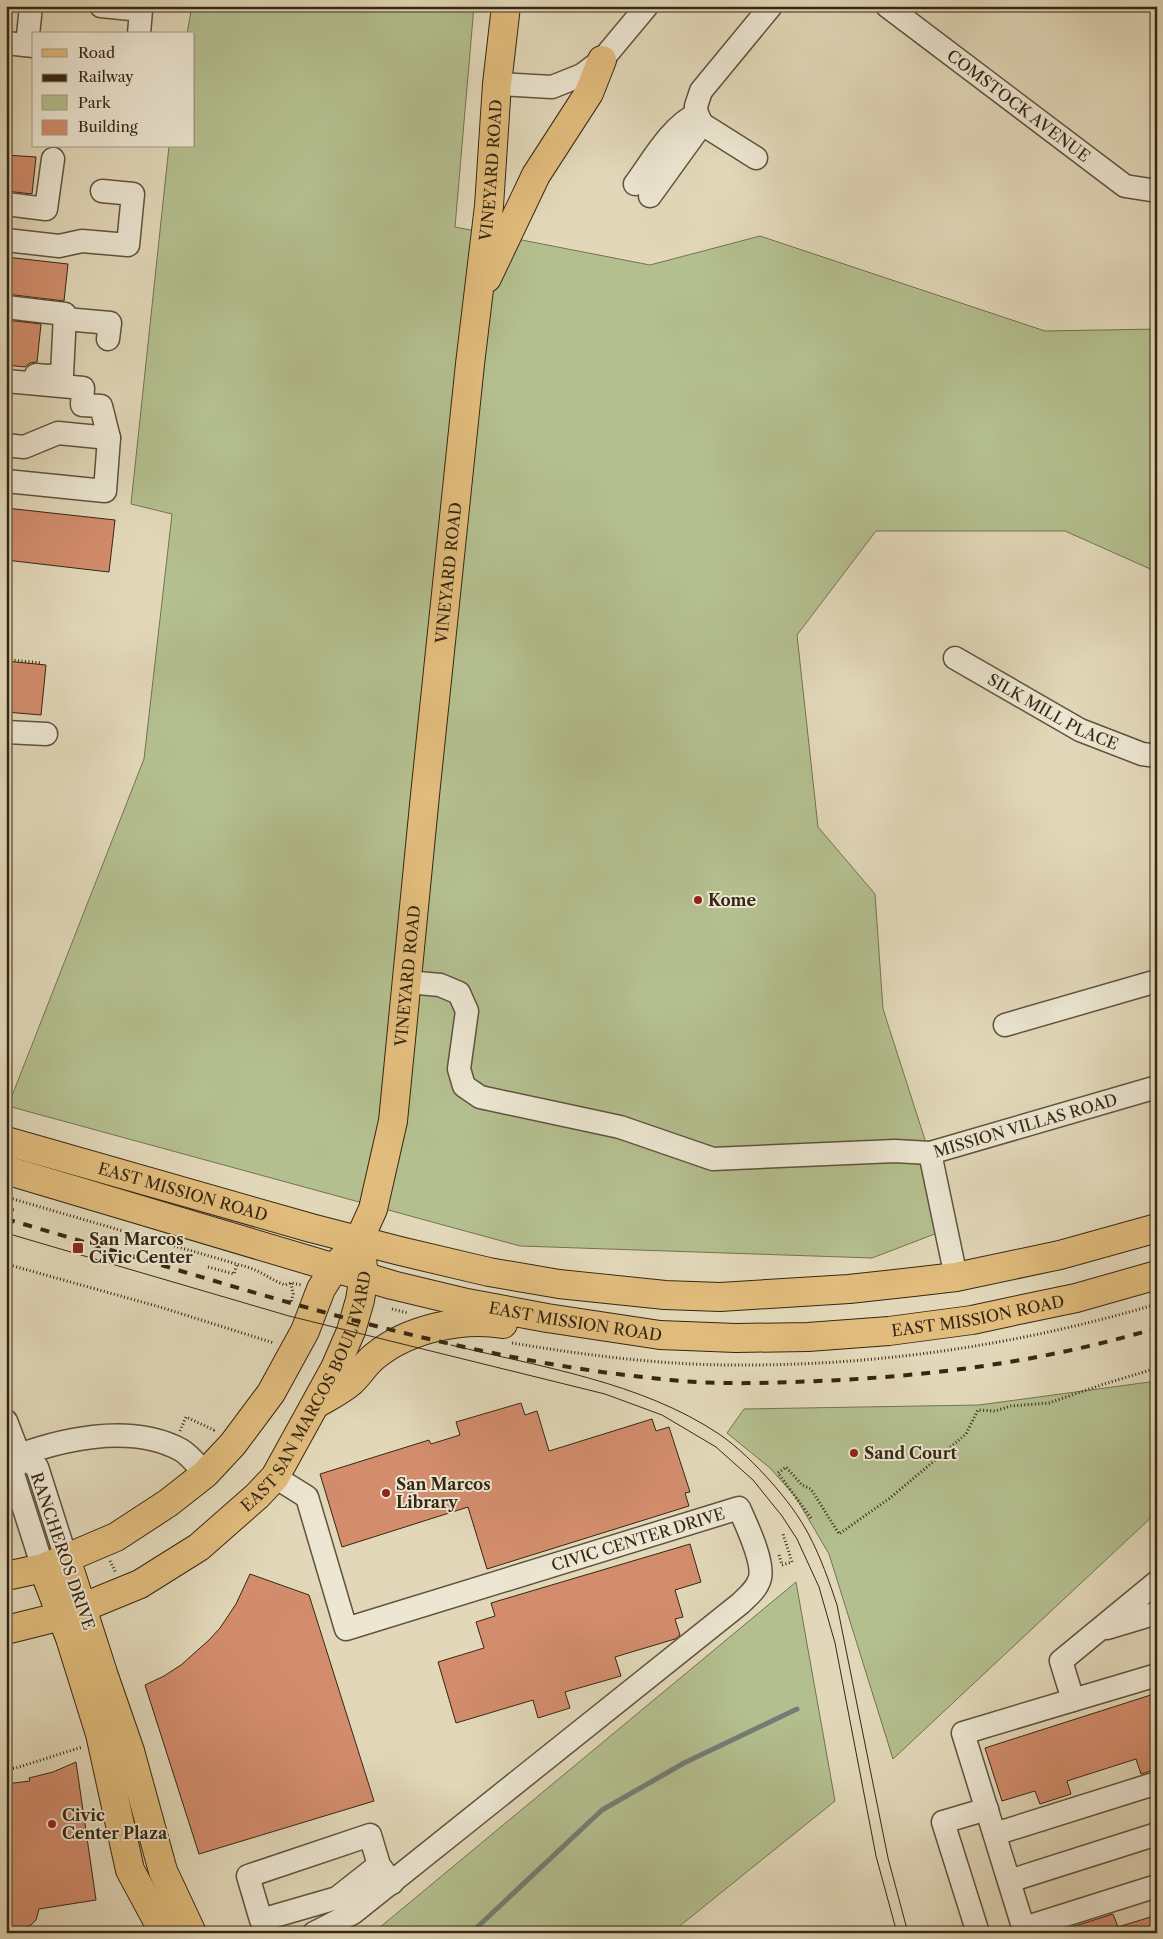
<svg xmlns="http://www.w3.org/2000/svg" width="1163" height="1939" font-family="'Libre Caslon Text',serif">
  <rect width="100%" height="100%" fill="#e2d8b9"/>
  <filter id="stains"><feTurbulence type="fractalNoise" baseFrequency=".004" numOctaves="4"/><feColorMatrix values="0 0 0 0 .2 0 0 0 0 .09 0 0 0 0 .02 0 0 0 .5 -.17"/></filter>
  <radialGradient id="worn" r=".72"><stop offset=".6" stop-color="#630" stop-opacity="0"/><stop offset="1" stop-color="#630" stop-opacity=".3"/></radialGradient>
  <g fill="#b4bf8f" stroke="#747350">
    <path d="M192,6H474L455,227L650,265L760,236L1045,331L1157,329V572L1065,531H876L797,635L818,827L875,894L883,1009L953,1227L872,1258L520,1246L8,1106L144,759L172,514L131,504L169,146H194V34H187Z"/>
    <path d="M1157,1381V1512L893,1759L829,1554L795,1496L770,1468L727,1433L744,1409L979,1405Z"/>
    <path d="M796,1582L835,1801L671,1933H373Z"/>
  </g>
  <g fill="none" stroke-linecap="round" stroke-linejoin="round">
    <path stroke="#727d77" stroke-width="5" d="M471,1933L602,1810L684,1763L797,1709"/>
  </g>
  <g fill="#d38d6d" stroke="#352712">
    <path d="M6,155L36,157L32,194L6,191Z"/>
    <path d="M6,257L68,264L64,301L6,294Z"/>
    <path d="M6,320L41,324L37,362L30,363L25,367L6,365Z"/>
    <path d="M6,508L115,520L109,572L6,560Z"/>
    <path d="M6,661L46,665L41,715L6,712Z"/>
    <path d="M521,1403L525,1415L537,1411L549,1451L652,1419L656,1431L669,1427L690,1492L685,1493L689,1506L487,1569L468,1507L342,1547L320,1474L429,1440L431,1444L460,1435L456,1422Z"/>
    <path d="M690,1544L701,1582L675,1590L683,1617L675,1619L680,1635L675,1639L615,1657L621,1676L565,1692L570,1708L538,1718L533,1700L456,1723L438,1662L484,1648L476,1622L495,1616L491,1603Z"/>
    <path d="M250,1574L309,1595L374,1801L199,1854L145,1685L164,1676L181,1665L209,1640L220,1628L236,1604Z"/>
    <path d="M1157,1693V1769L1141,1774L1136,1759L1067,1781L1071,1794L1040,1804L1035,1791L1002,1801L985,1748Z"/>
    <path d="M76,1762L96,1900L39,1909L36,1920L32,1924L26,1928L11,1929L6,1926V1784L30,1781L29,1778L53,1772Z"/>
    <path d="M1113,1914L1118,1927L1157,1915V1933H1053Z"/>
  </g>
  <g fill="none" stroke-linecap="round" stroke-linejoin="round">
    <g stroke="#60533c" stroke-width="25">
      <g id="minor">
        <path d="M101,6L141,10L139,34"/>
        <path id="s1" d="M887,6L1125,186L1157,191"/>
        <path d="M6,43L34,46"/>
        <path d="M27,45L31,6"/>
        <path d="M497,84L552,87L582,75L602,60L647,6"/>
        <path d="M756,158L702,124L697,114L696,106L701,91L771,6"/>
        <path d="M635,184C652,161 671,126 697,114"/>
        <path d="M650,196L702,124"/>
        <path d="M6,204L46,209L53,159"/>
        <path d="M6,240L59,246L82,241L128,245L133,194L102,191"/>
        <path d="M6,307L65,314L62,375L47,376L36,375"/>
        <path d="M65,319L110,323L108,339"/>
        <path d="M6,381L83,388L82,405L101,406L109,438L58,433L24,447L6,445"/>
        <path d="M6,481L105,491L109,438"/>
        <path id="s2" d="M955,658L1080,730L1142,754L1157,756"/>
        <path d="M6,732L46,734"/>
        <path d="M407,982L440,985L459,993L467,1011L459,1069L464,1086L480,1097L620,1127L713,1159L895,1151L930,1153"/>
        <path d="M1005,1025L1157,981"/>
        <path id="s3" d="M956,1277L930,1153L1157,1087"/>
        <path d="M6,1421L19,1455"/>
        <path d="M19,1455L13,1474L43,1568"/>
        <path d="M19,1455L37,1467L66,1558"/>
        <path d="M6,1460C57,1440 129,1422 181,1450C190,1455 198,1466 205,1474"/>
        <path id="s4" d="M275,1477L307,1497L346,1629L739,1508C746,1524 764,1561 760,1578C757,1589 749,1595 741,1603L353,1913L314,1933"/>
        <path d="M1157,1582L1061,1661L1073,1700L1157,1675"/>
        <path d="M1107,1628L1157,1613"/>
        <path d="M995,1834L1157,1783"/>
        <path d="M379,1865L337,1898L261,1920L248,1876L370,1835L379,1865L392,1883"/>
        <path d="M1009,1881L1157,1834"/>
        <path d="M1024,1928L1157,1886"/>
        <path d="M978,1933L943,1822L987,1809"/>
        <path d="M1025,1933L963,1733L1073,1700"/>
      </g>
    </g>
    <g stroke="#352712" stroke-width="30">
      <g id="major">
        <path d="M487,278L536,175L589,93L602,60"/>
        <path id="s5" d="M6,1141L311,1228L400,1251L489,1272L559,1284L665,1295L720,1297L849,1289L913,1282L956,1277L1060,1255L1157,1228"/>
        <path id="s6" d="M6,1170L392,1285L467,1303L547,1318L660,1335L736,1338L808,1337L889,1331L972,1320L1023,1309L1076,1298L1157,1275"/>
        <path d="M316,1404C328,1397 342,1390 352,1381C360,1373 366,1363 375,1356C408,1329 462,1317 503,1324"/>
        <path d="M66,1558L104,1676L130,1751L163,1871L192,1933"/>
        <path d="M43,1568L70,1638L100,1734L130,1870L164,1933"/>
        <path id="s7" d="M6,1576L43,1568L116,1537L168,1503L205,1474L233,1444L271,1393L305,1331L321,1289L335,1267L359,1240L373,1209L393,1121L425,795L470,364L489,206L497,84L506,6"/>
        <path id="s8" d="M6,1630L62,1616L140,1584L199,1547L257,1496L275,1477L335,1368L351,1331L360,1300L364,1276L362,1259"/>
      </g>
    </g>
    <g stroke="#352712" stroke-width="3" stroke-dasharray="1 2.5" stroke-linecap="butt">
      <path d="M11,660L41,663"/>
      <path d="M6,1197L247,1267C261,1271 271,1280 285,1285L291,1283L302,1285"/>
      <path d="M6,1208L14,1210"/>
      <path d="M6,1264L160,1307L274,1343"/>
      <path d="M208,1267L234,1274L237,1264"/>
      <path d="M291,1283L293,1294L291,1303"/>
      <path d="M392,1309L408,1313"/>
      <path d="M512,1343C585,1355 660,1365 734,1365C878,1366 1019,1345 1157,1304"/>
      <path d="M180,1431L186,1417L214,1430L215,1429"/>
      <path d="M811,1518L778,1473L786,1467L802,1485L811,1489L839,1534L890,1498L966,1434L978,1410L995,1411L1011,1406L1049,1403L1101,1385L1157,1368"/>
      <path d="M779,1555L782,1565L792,1562L783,1534"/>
      <path d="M110,1561L116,1573"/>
      <path d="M6,1769L16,1768L82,1747"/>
    </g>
    <use href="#minor" stroke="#ece6d2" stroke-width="22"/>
    <use href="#major" stroke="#e1bc7c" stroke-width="28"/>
    <g stroke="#352712" stroke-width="1">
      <path d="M6,1233L289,1316L605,1394L662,1415L716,1447L753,1480L782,1516L797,1539L819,1587L835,1643L876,1856L897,1933"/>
      <path d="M451,1345C541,1367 641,1382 719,1434C738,1447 756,1465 772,1483C786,1499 799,1516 809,1535C821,1558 829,1581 837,1605L888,1858L908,1933"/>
    </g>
    <path stroke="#352712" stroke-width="4" stroke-dasharray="9 9" stroke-linecap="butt" d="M6,1219C225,1282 443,1359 671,1380C720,1385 770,1383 819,1381C934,1376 1047,1361 1157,1328"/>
  </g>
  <g fill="#8f2418" stroke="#ece6d2" stroke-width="2">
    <circle cx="698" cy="900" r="5"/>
    <rect x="72" y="1242" width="12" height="12" rx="2.5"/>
    <circle cx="854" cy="1453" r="5"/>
    <circle cx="386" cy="1493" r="5"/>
    <circle cx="52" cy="1824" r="5"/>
  </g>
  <g text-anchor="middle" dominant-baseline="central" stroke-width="4" stroke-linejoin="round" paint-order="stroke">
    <g font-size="16" fill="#352712" stroke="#ece6d2">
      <text stroke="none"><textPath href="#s1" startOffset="165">COMSTOCK AVENUE</textPath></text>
      <text stroke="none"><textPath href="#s7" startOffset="1589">VINEYARD ROAD</textPath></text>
      <text stroke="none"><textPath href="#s7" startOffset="1184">VINEYARD ROAD</textPath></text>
      <text stroke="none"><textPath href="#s2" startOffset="112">SILK MILL PLACE</textPath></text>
      <text stroke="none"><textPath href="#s7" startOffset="779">VINEYARD ROAD</textPath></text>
      <text stroke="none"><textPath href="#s3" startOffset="226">MISSION VILLAS ROAD</textPath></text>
      <text stroke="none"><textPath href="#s5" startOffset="184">EAST MISSION ROAD</textPath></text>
      <text stroke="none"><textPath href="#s6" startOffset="995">EAST MISSION ROAD</textPath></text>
      <text stroke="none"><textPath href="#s6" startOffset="590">EAST MISSION ROAD</textPath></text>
      <text stroke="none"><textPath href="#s8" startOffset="406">EAST SAN MARCOS BOULEVARD</textPath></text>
      <text stroke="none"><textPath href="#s4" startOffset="481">CIVIC CENTER DRIVE</textPath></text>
      <text transform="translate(63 1551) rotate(71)">RANCHEROS DRIVE</text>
    </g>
    <g font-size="16" font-weight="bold" fill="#352712" stroke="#ece6d2" text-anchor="start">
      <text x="708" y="900">Kome</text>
      <text x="89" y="1239">San Marcos<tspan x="89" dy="18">Civic Center</tspan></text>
      <text x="864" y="1453">Sand Court</text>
      <text x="396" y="1484">San Marcos<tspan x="396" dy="18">Library</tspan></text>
      <text x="62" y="1815">Civic<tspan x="62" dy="18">Center Plaza</tspan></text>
    </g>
  </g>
  <rect width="1163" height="1939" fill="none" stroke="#e2d8b9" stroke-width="25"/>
  <rect x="8" y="8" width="1148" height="1924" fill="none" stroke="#352712" stroke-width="2.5"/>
  <rect x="12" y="12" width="1138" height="1914" fill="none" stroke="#352712"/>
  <rect x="32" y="32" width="162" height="115" fill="#ece6d2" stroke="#a39a85"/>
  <rect x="42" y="49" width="25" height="8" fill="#e1bc7c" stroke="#a39a85"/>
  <text x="78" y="58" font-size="15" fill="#352712">Road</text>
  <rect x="42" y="74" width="25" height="8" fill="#352712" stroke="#a39a85"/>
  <text x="78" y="82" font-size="15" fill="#352712">Railway</text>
  <rect x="42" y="95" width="25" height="15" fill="#b4bf8f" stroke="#a39a85"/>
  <text x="78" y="108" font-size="15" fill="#352712">Park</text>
  <rect x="42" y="120" width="25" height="15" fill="#d38d6d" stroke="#a39a85"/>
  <text x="78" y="132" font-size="15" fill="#352712">Building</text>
  <rect width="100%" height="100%" filter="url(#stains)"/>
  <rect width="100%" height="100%" fill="url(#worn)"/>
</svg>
